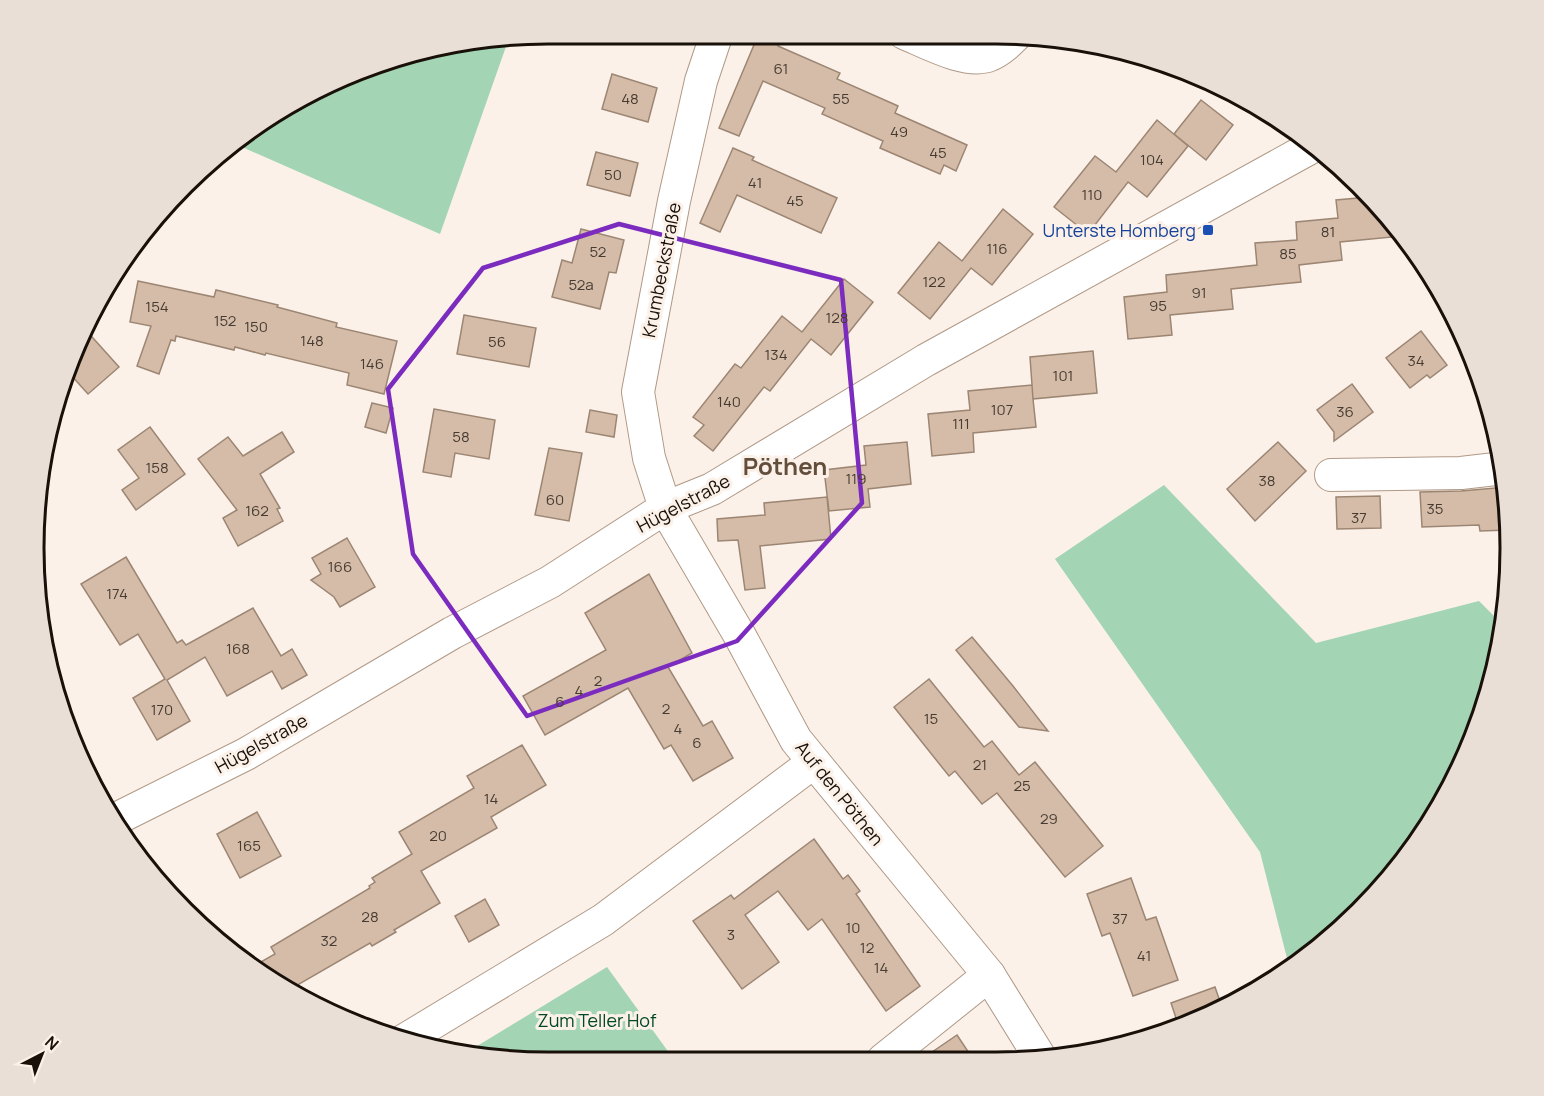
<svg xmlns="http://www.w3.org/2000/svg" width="1544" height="1096" font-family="Manrope,sans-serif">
  <rect width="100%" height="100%" fill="#fbf1e9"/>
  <g fill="#a3d4b3">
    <path d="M509,38L440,234L235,144L262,120L414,51Z"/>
    <path d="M1164,485L1316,643L1479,601L1503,625L1493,682L1458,776L1404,862L1335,935L1289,966L1260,852L1055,559Z"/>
    <path d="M607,967L675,1061L515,1062L464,1054Z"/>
  </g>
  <g fill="#d4bca8" stroke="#9c8673" stroke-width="1.5">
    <path d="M759,33H784L778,46L840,73L837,79L898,106L895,113L967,145L956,171L944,165L940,174L880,148L883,141L822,114L825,108L763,81L739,136L719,128Z"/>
    <path d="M612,74L657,88L648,122L602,109Z"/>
    <path d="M1201,100L1233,125L1206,160L1174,134Z"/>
    <path d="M1157,120L1188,146L1147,197L1128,182L1088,234L1054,207L1095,156L1116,172Z"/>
    <path d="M733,148L754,157L752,160L837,198L821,233L737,195L720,232L700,223Z"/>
    <path d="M596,152L638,163L630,196L587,185Z"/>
    <path d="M1369,197L1383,209L1403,236L1340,242L1342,260L1299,265L1301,282L1231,289L1233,309L1170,315L1172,335L1128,339L1124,297L1167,292L1166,275L1257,265L1255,243L1297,240L1296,222L1338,218L1336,200Z"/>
    <path d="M1003,209L1033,234L992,285L971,268L930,319L898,293L939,242L962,261Z"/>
    <path d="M581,229L624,240L616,273L609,272L600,309L552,297L562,260L572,263Z"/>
    <path d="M844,279L873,302L831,355L811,339L770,391L764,387L713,451L694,436L704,425L693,417L735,364L741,368L782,316L802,332Z"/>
    <path d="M138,281L214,297L216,290L278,305L277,307L337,323L336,327L397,341L384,394L347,385L349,373L266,353L265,355L235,347L234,350L176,336L175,341L171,340L159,374L137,366L151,326L130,322Z"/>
    <path d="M464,315L536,328L529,367L457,354Z"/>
    <path d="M84,328L119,367L88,394L70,374Z"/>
    <path d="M1421,331L1447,365L1430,378L1427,375L1410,388L1386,358Z"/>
    <path d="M1093,351L1097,393L1033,399L1036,427L973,433L974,452L932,456L928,414L970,410L968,391L1032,385L1033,399L1030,357Z"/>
    <path d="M1352,384L1373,412L1334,441V432L1317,410Z"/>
    <path d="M372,403L393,408L386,433L365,427Z"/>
    <path d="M434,409L495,420L489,459L455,453L451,477L423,472Z"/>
    <path d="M590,410L617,415L614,437L586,432Z"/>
    <path d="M150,427L185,474L136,510L122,490L139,478L118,450Z"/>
    <path d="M282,432L294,452L260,474L280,508L277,509L283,521L238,546L223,518L237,510L198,459L228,437L243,456Z"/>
    <path d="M907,442L911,484L868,489L870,507L829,511L824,470L866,465L864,446Z"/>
    <path d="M1278,442L1306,471L1255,521L1227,489Z"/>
    <path d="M549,448L582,453L569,521L535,515Z"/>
    <path d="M1507,487L1508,530L1480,531L1479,525L1422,527L1420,492L1461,491Z"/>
    <path d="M1380,496L1381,528L1337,529L1336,497Z"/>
    <path d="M827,497L831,539L760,546L765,588L745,590L738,540L718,541L717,519L765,515L764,503Z"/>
    <path d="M347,538L375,587L340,607L334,597L311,580L321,574L312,558Z"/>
    <path d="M126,557L177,643L182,640L186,645L253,608L281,656L292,649L307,675L282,689L272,671L227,696L205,657L167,680L190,721L157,740L133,698L165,679L138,634L120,645L81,584Z"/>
    <path d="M649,574L692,653L668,667L703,726L712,721L733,758L693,781L671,745L664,749L628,688L545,735L523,696L606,650L585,613Z"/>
    <path d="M972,637L1013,686L1048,731L1019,727L956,650Z"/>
    <path d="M929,679L984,747L992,741L1019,775L1035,762L1103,846L1065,877L997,793L982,804L955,771L949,776L894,707Z"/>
    <path d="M522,745L546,785L491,817L497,828L421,871L440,903L394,930L396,932L372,946L370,943L289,990L252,967L275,954L271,947L370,888L369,886L375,882L372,878L412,854L399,832L474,788L467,776Z"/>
    <path d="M257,812L281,856L240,878L217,834Z"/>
    <path d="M814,839L843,879L848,875L860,891L856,894L920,986L886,1011L822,919L808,930L778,891L745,915L779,962L742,989L693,921L731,895L734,899Z"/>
    <path d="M1131,878L1146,920L1156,917L1178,980L1133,996L1110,933L1102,936L1087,894Z"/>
    <path d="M485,899L499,925L469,942L455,916Z"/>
    <path d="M1215,987L1223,1010L1178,1024L1171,1003Z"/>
    <path d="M957,1035L973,1059H922Z"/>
  </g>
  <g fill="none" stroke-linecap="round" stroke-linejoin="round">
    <g stroke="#b09986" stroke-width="34">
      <g id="street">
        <path d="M717,33L701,81L674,201L638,392L649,458L665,508L740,636L796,740L989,975L1041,1059"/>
        <path d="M904,33C926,42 967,65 990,55C1000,51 1008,43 1016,35"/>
        <path d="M1331,475L1461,473L1504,468"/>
        <path d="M118,818L246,754L452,633L550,582L665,508L712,489L926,360L1310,148"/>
        <path d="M403,1041L603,920L814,762"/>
        <path d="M883,1060L989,975"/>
      </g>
    </g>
    <use href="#street" stroke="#fff" stroke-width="32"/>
  </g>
  <path fill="none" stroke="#7b2cbf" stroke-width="4.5" stroke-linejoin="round" d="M619,224L841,280L862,503L737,641L527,716L413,554L388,389L483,268Z"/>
  <rect fill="#1a4fb4" stroke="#fbf1e9" stroke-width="2" x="1202" y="224" width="12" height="12" rx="3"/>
  <g text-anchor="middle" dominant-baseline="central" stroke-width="6" stroke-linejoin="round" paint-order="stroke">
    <g font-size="15" fill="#473b31">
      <text x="781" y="68">61</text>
      <text x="630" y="98">48</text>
      <text x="841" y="98">55</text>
      <text x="899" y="131">49</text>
      <text x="938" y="152">45</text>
      <text x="1152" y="159">104</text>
      <text x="613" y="174">50</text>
      <text x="755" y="182">41</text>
      <text x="1092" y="194">110</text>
      <text x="795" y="200">45</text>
      <text x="1328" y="231">81</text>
      <text x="997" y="248">116</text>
      <text x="598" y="251">52</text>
      <text x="1288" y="253">85</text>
      <text x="934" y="281">122</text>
      <text x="581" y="284">52a</text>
      <text x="1199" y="292">91</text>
      <text x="1158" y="305">95</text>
      <text x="157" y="306">154</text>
      <text x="837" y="317">128</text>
      <text x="225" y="320">152</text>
      <text x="256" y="326">150</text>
      <text x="312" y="340">148</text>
      <text x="497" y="341">56</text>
      <text x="776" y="354">134</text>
      <text x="1416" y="360">34</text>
      <text x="372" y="363">146</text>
      <text x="1063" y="375">101</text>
      <text x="729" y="401">140</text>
      <text x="1002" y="409">107</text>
      <text x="1345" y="411">36</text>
      <text x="961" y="423">111</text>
      <text x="461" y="436">58</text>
      <text x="157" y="467">158</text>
      <text x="856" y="478">119</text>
      <text x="1267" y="480">38</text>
      <text x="555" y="499">60</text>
      <text x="1435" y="508">35</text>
      <text x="257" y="510">162</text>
      <text x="1359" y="517">37</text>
      <text x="340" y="566">166</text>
      <text x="117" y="593">174</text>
      <text x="238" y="648">168</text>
      <text x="598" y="680">2</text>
      <text x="579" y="690">4</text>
      <text x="560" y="701">6</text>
      <text x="666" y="708">2</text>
      <text x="162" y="709">170</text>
      <text x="931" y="718">15</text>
      <text x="678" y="728">4</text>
      <text x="697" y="742">6</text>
      <text x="980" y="764">21</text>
      <text x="1022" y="785">25</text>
      <text x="491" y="798">14</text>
      <text x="1049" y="818">29</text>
      <text x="438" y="835">20</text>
      <text x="249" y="845">165</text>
      <text x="370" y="916">28</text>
      <text x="1120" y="918">37</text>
      <text x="853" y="927">10</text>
      <text x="731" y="934">3</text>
      <text x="329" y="940">32</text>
      <text x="867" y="947">12</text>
      <text x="1144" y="955">41</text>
      <text x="881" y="967">14</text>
    </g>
    <g font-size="18" fill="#164399" stroke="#fbf1e9" text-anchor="end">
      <text x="1196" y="230">Unterste Homberg</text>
    </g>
    <g font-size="18" fill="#181009" stroke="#fbf1e9">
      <text transform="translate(661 270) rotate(-79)">Krumbeckstraße</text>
      <text transform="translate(683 503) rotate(-28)">Hügelstraße</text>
      <text transform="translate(261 743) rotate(-29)">Hügelstraße</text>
      <text transform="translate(840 793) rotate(51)">Auf den Pöthen</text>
    </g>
    <g font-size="18" fill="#004826" stroke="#fbf1e9">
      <text x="597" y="1020">Zum Teller Hof</text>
    </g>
    <g font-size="24" font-weight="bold" fill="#634e3c" stroke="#fbf1e9">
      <text x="785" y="465">Pöthen</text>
    </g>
  </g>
  <path d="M0 0H1544V1096H0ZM548 44H996A504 504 0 0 1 1500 548V548A504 504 0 0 1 996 1052H548A504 504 0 0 1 44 548V548A504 504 0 0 1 548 44Z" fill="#e9dfd7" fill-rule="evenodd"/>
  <path fill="none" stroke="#181009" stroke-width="3" d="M548 44H996A504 504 0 0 1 1500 548V548A504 504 0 0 1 996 1052H548A504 504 0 0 1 44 548V548A504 504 0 0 1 548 44Z"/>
  <g transform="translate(42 1054) rotate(42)" stroke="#fbf1e9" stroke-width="4.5" paint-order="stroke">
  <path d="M0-4.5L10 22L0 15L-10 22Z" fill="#181009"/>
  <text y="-9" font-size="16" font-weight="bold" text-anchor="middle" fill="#181009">N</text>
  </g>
</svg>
